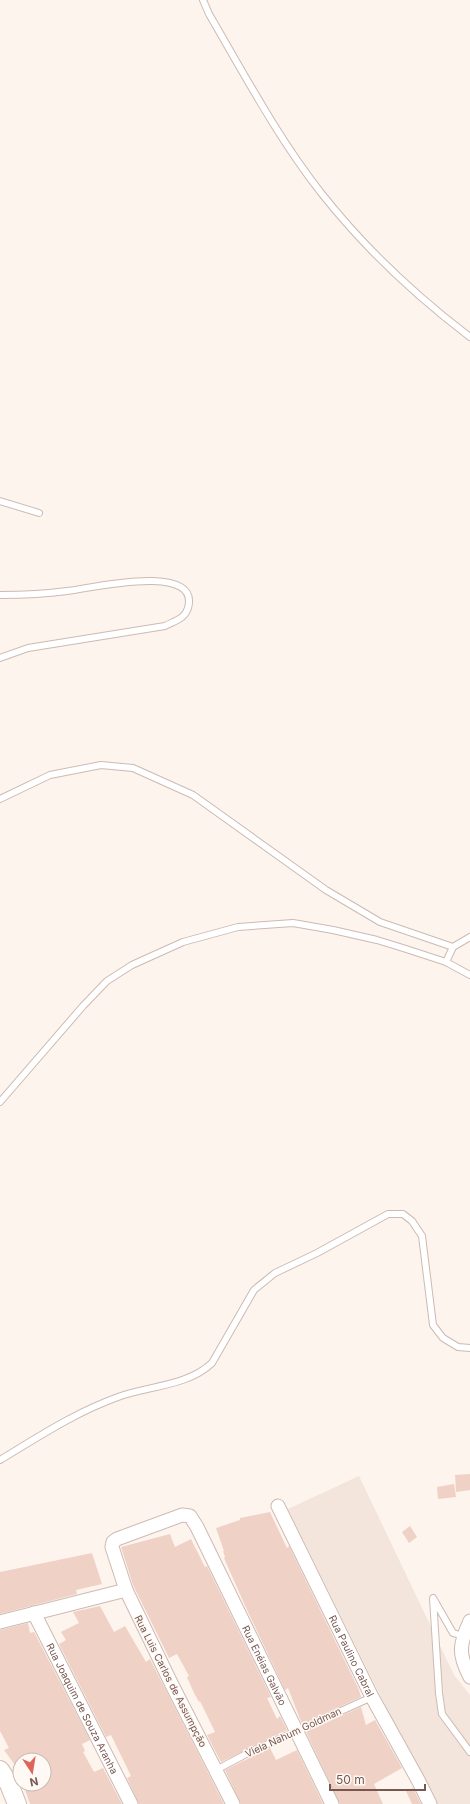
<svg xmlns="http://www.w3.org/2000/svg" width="470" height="1804" font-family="Inter,sans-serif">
  <rect width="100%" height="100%" fill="#fcf4ed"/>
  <path fill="#f3e5db" d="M359,1476L454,1675L470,1695V1804H434L288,1509Z"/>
  <g fill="#f0d1c6">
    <path d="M470,1474V1490L456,1492L455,1475Z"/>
    <path d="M454,1484L456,1497L438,1499L437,1487Z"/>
    <path d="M270,1512L287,1548L289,1546L359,1690L361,1697L302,1724L288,1688L285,1690L247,1610L224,1558L225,1557L223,1551H224L216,1528L240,1520V1518Z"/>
    <path d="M410,1526L417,1537L409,1543L402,1532Z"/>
    <path d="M170,1534L175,1547L191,1539L205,1567L207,1566L271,1697L267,1698L277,1719L280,1716L287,1730L221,1762L207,1735L215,1732L200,1701L199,1702L194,1693L187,1677L189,1676L177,1654L169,1658L133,1585L121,1547Z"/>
    <path d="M92,1553L102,1584L76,1590L77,1594L0,1614V1572Z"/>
    <path d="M100,1606L114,1632L125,1626L146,1662L150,1659L224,1804H139L127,1778L131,1776L111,1735L106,1737L59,1644L66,1640L61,1632L79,1623L73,1612Z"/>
    <path d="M28,1623L30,1633L34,1632L90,1740L82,1744L85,1751L83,1752L94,1772L103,1768L122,1804H30L23,1784H44V1760H20V1772L4,1750L9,1748L0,1731V1630Z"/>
    <path d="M361,1707L366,1725L375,1720L402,1768L374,1784L383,1804H340L306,1732Z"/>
    <path d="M270,1748L276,1760L297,1750L323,1804H241L225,1770Z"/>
    <path d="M413,1788L421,1804H412L406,1791Z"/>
  </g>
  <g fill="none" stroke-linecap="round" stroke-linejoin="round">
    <g stroke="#cebab2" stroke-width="8">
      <g id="lane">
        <path d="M203,0L209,14C244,74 278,138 322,194C364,247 416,296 470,337"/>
        <path d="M0,501L39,513"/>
        <path d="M0,595C22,595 45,594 67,591C87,589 201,561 188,608C185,619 174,621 165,626L28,648L0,658"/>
        <path d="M0,799L50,775L101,765L133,768L193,795L326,890L380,922L453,947"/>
        <path d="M446,962L453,947L470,937"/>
        <path d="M0,1102L83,1006L107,981L132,965L183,942L238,927L293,923L333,930L377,940L403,948L446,962L470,975"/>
        <path d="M0,1460C38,1437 76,1412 118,1397C148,1386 188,1386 212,1363L254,1290L275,1273L317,1253L388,1214H403L412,1221L422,1236L433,1325L443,1338L458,1347L470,1348"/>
        <path d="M463,1636L453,1633L433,1598L439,1693L442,1714L470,1752"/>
        <path d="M216,1770L248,1753L372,1697"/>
      </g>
    </g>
    <g stroke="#cebab2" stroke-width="15">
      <g id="street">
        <path id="s1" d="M278,1506L372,1697L418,1780L430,1804"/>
        <path id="s2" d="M34,1613L131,1804"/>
        <path d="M470,1621C459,1645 458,1654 470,1677"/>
        <path d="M0,1622L126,1590"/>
        <path id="s3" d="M233,1804L172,1685L126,1590L112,1547L113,1542L117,1539L182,1515L190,1516L197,1527L332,1804"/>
      </g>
    </g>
    <g stroke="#d4bcb2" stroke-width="20">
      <path id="secondary" d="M0,1770L9,1784L17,1804"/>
    </g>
    <use href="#lane" stroke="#fff" stroke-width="6"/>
    <use href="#street" stroke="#fff" stroke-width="13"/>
    <use href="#secondary" stroke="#fff" stroke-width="18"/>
  </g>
  <g text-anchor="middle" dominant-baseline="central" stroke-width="3" stroke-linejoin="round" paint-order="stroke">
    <g font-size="10" fill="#775850" stroke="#fef9f4">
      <text stroke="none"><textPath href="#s1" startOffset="167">Rua Paulino Cabral</textPath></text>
      <text stroke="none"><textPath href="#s3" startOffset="539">Rua Enéias Galvão</textPath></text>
      <text transform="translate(171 1681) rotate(63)">Rua Luis Carlos de Assumpção</text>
      <text stroke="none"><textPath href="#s2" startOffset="107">Rua Joaquim de Souza Aranha</textPath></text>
      <text transform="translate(293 1732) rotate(-25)">Viela Nahum Goldman</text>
    </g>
  </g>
  <g transform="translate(32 1772) rotate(168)"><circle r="19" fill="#fef9f4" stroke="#c8b9b2"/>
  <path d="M0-3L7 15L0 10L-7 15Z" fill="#dd655a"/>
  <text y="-6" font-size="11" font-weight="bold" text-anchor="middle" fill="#775850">N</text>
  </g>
  <path d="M330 1784v6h95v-6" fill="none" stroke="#775850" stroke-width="2"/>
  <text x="336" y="1784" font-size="12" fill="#775850" stroke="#fef9f4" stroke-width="3" paint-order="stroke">50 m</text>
</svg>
